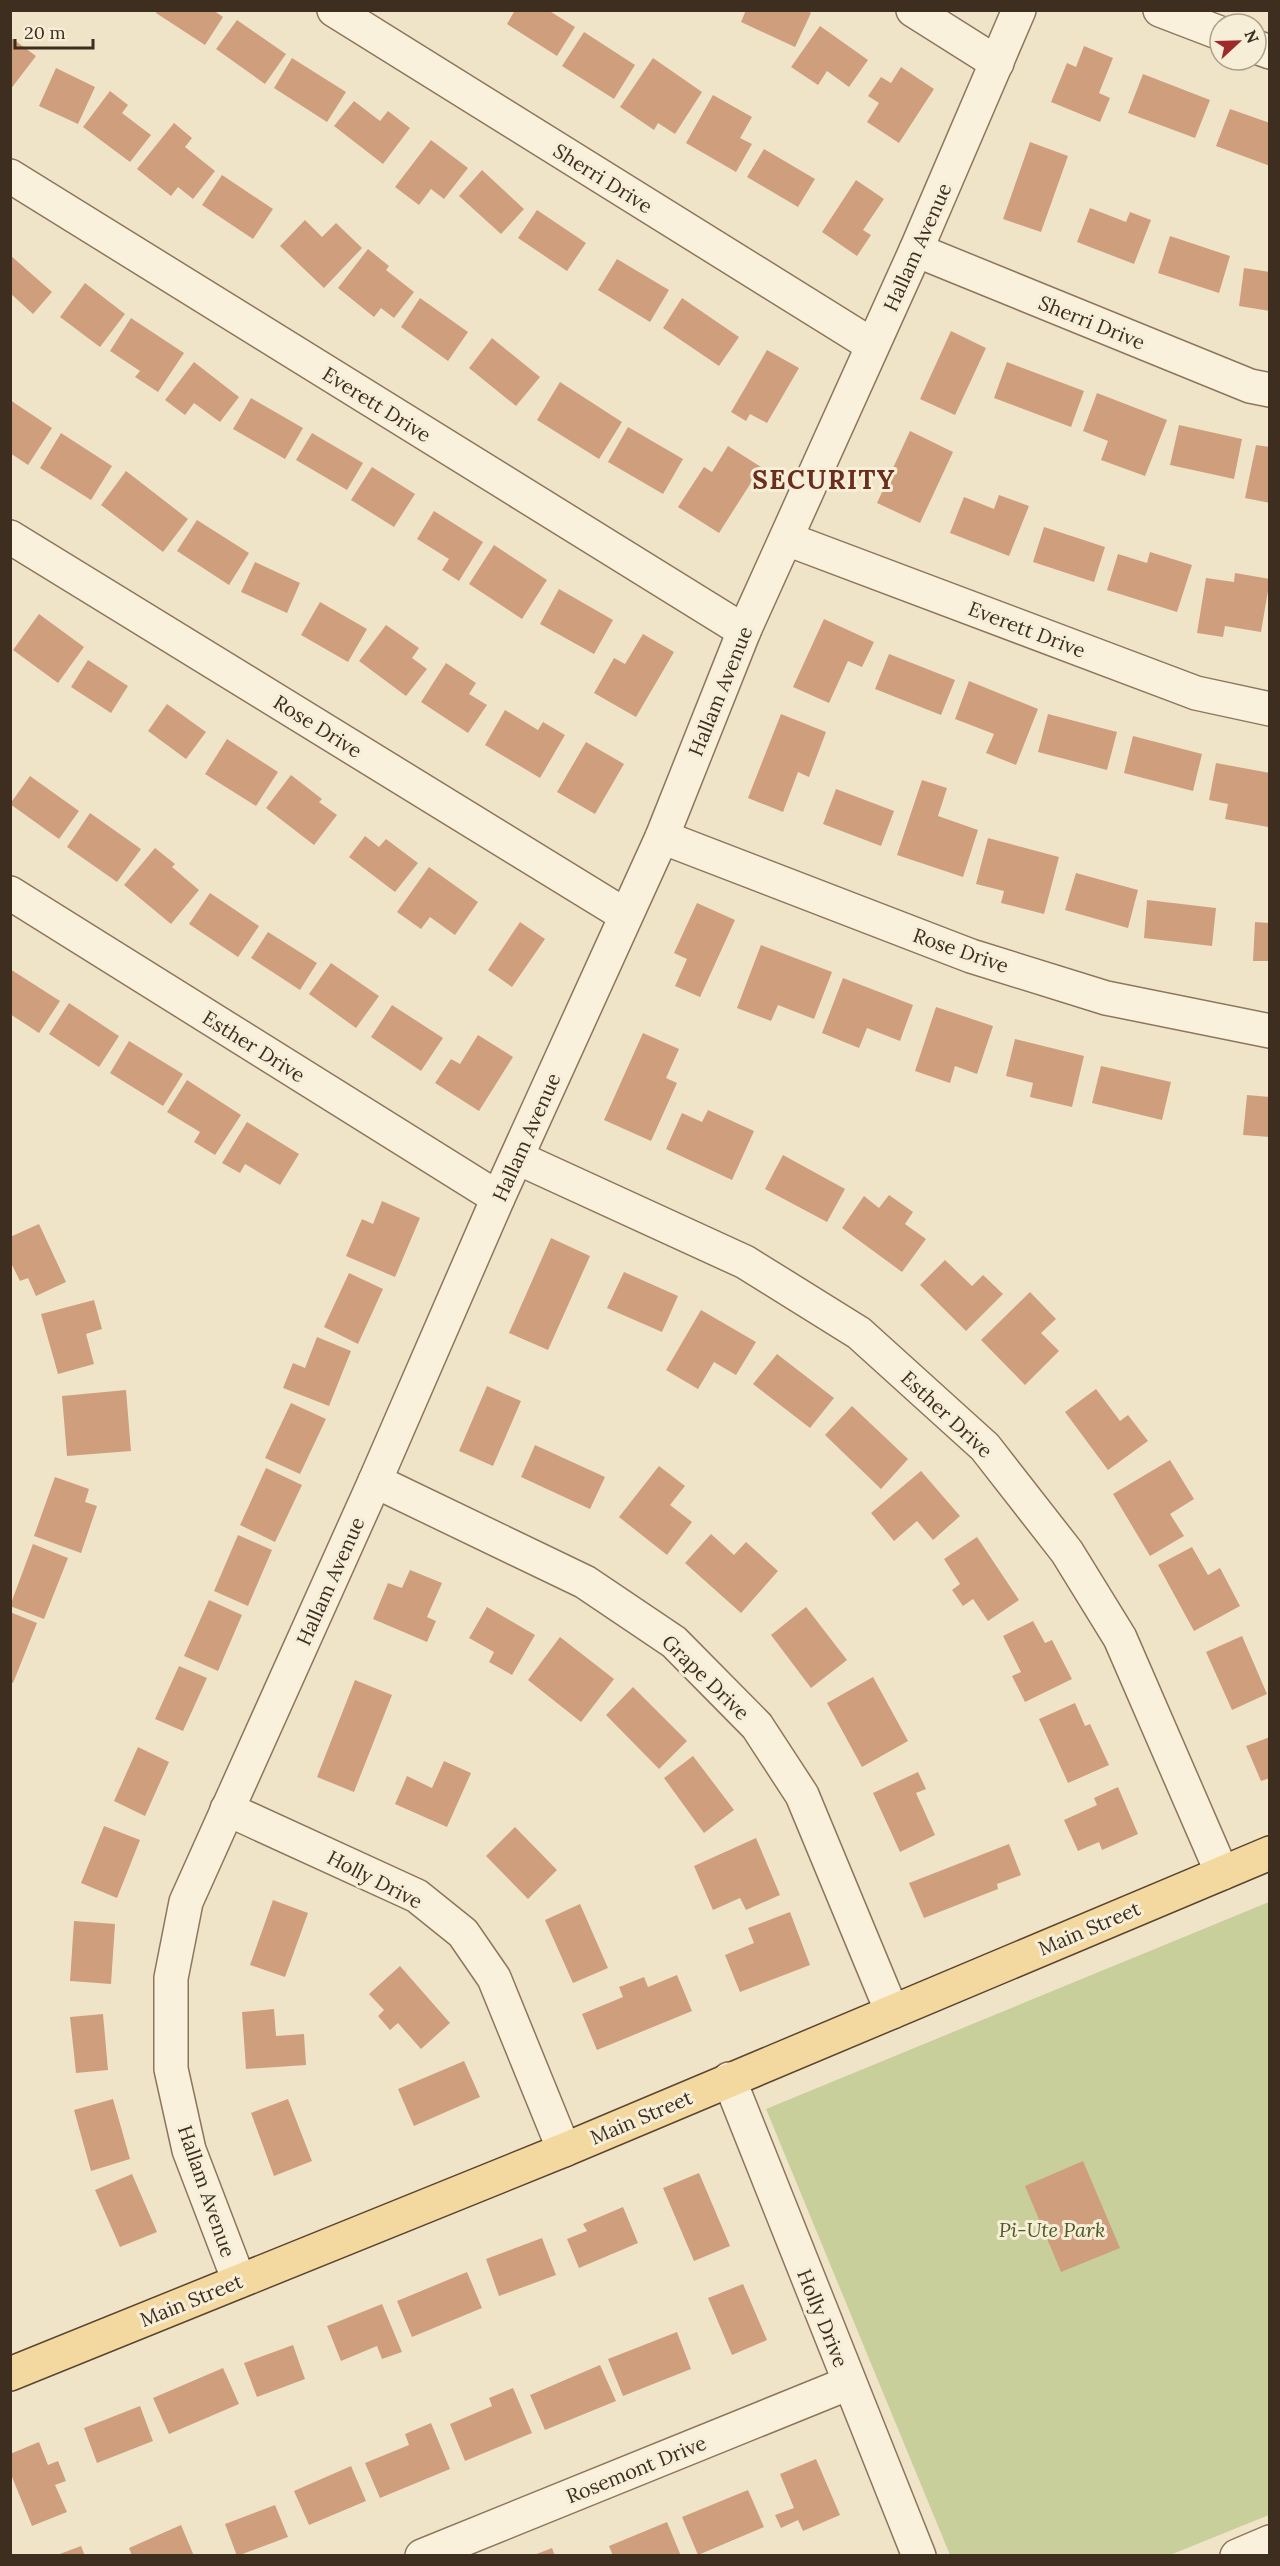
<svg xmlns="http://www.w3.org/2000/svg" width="1280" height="2566" font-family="Lora,serif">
  <rect width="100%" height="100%" fill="#f0e4c8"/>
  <path fill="#c9cf9b" d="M1269,1902V2515L1170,2555H950L766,2109Z"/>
  <g fill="#cf9f7d">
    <path d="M157,10H213L223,17L205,45L156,13Z"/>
    <path d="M515,10H548L575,27L557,56L507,24Z"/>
    <path d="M746,10H806L811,13L795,47L741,22Z"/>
    <path d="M237,20L286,54L265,84L216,49Z"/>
    <path d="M820,26L868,60L849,87L827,71L818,85L791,67Z"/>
    <path d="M584,32L635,65L614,99L562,66Z"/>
    <path d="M10,37L36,56L10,90Z"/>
    <path d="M1084,46L1113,58L1099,93L1110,98L1100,122L1051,102L1067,63L1076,67Z"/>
    <path d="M292,58L346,92L327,122L274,88Z"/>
    <path d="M653,58L702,92L675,134L658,123L654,130L620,107Z"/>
    <path d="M901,67L934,89L899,143L867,122L879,103L868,96L881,77L891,83Z"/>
    <path d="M56,68L95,87L78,124L39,106Z"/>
    <path d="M1143,74L1210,100L1195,138L1128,113Z"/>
    <path d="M110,91L128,105L122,113L151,135L130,162L83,127Z"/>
    <path d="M713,95L752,117L740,138L752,144L736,172L686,143Z"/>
    <path d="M354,101L380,121L388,111L410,128L383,164L334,126Z"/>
    <path d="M1230,109L1270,123V166L1216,146Z"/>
    <path d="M174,123L192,138L185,147L215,171L193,199L178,187L171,196L137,169Z"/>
    <path d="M431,140L468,168L444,199L431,189L419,205L395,187Z"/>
    <path d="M1030,142L1068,156L1041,232L1003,219Z"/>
    <path d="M764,149L815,179L798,207L747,177Z"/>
    <path d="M482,170L524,209L501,234L459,196Z"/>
    <path d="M222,175L273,209L253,239L202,205Z"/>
    <path d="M856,180L884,199L863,230L871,235L857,256L822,232Z"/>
    <path d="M1090,208L1126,222L1130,212L1151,220L1134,264L1077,242Z"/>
    <path d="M537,210L586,243L567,271L518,238Z"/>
    <path d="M305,220L322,237L336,223L362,248L324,288L280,246Z"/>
    <path d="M1170,236L1230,256L1219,293L1158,273Z"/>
    <path d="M368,249L389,266L386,270L414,292L394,318L381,308L374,317L338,288Z"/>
    <path d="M10,255L52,292L33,314L10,293Z"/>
    <path d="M617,259L669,290L650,322L598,290Z"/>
    <path d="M1244,268L1270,272V311L1239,306Z"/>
    <path d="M85,283L125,314L100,347L60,317Z"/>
    <path d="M420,298L468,332L448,361L401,327Z"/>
    <path d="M682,298L739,337L719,366L663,328Z"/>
    <path d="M131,318L184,353L158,392L135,377L140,371L110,351Z"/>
    <path d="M951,331L986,348L955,415L920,399Z"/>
    <path d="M492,338L540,377L516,406L469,368Z"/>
    <path d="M767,350L799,368L767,423L750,414L746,421L731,412Z"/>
    <path d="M194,362L239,397L220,422L194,403L185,415L165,400Z"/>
    <path d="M1007,362L1084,391L1071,427L994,398Z"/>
    <path d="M560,382L622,422L599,459L537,420Z"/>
    <path d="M1097,393L1167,420L1145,476L1101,460L1108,441L1083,431Z"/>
    <path d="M251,398L303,428L285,459L233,429Z"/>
    <path d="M10,400L52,428L28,465L10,453Z"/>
    <path d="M1179,425L1242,439L1234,479L1170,465Z"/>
    <path d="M628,427L683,459L663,494L608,462Z"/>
    <path d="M910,431L953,452L920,523L877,503Z"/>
    <path d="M61,433L112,466L91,500L40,468Z"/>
    <path d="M312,433L363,463L347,490L296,460Z"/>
    <path d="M1256,445L1270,447V503L1245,498Z"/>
    <path d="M728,446L761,467L719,533L678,507L704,467L712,472Z"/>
    <path d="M372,467L415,494L394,527L351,500Z"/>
    <path d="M126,471L188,519L163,552L101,505Z"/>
    <path d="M999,495L1029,506L1009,556L950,533L964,497L994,509Z"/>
    <path d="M434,511L483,542L459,581L442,570L449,559L417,539Z"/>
    <path d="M197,520L249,553L229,585L177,551Z"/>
    <path d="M1044,527L1105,547L1094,582L1033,562Z"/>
    <path d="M494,545L547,580L522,619L469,584Z"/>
    <path d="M1150,552L1192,565L1177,612L1107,590L1118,554L1147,563Z"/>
    <path d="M255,562L300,583L287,613L241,592Z"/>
    <path d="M1235,573L1270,579L1261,632L1225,626L1223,637L1197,633L1206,578L1234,582Z"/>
    <path d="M559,589L613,620L594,654L540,624Z"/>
    <path d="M320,602L367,629L348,662L301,635Z"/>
    <path d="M39,614L84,647L58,683L13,650Z"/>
    <path d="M824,619L874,642L862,667L848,661L829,703L793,687Z"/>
    <path d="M386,625L419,648L412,658L427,669L406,696L359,661Z"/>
    <path d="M643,634L674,652L636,717L594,693L614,658L625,664Z"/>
    <path d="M889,654L955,680L941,715L875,689Z"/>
    <path d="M88,660L128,686L111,713L71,687Z"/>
    <path d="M446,663L476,683L469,694L487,705L468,733L421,702Z"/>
    <path d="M969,681L1038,709L1016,765L986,753L994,734L955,719Z"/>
    <path d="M167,704L206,732L186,759L148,731Z"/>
    <path d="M505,710L538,730L543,722L565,735L540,778L485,745Z"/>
    <path d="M781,714L826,732L809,777L798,772L783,812L748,798Z"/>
    <path d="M1048,714L1117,732L1107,770L1038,752Z"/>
    <path d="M1133,736L1202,754L1193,791L1124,773Z"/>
    <path d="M227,739L278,772L256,806L205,774Z"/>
    <path d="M586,742L624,764L595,814L557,792Z"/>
    <path d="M1216,763L1270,773L1268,827L1225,819L1228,804L1209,800Z"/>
    <path d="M291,775L322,799L319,802L337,815L314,845L266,808Z"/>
    <path d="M30,776L79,811L59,839L10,804Z"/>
    <path d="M922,780L947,788L938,816L978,830L963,877L897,855Z"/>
    <path d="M836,789L894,811L881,846L823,824Z"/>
    <path d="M90,813L141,849L117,882L67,847Z"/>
    <path d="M365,836L379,847L386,839L418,863L395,892L349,857Z"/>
    <path d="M988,838L1059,857L1044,914L1001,903L1004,891L976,884Z"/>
    <path d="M155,848L175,864L172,867L199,890L171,924L124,885Z"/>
    <path d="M429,867L478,902L455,935L430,917L421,929L397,912Z"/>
    <path d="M1076,873L1138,890L1128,928L1065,910Z"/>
    <path d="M210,893L259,926L238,957L189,924Z"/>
    <path d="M1147,900L1216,908L1212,946L1144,938Z"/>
    <path d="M697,903L735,920L700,997L675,986L687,959L674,953Z"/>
    <path d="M520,922L545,939L512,987L488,970Z"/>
    <path d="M1255,922L1270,923V961H1253Z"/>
    <path d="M268,932L317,963L300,990L251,958Z"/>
    <path d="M761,945L832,972L814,1019L778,1005L771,1021L737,1008Z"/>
    <path d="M331,963L379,996L356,1028L309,994Z"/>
    <path d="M10,969L60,1001L39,1033L10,1014Z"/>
    <path d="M843,978L913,1005L900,1041L867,1028L859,1048L822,1033Z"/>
    <path d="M69,1003L119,1036L99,1067L49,1034Z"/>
    <path d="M392,1005L443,1038L421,1071L371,1037Z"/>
    <path d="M936,1007L993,1026L977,1074L955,1066L950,1083L915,1071Z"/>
    <path d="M643,1033L679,1049L666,1078L677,1083L651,1141L604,1120Z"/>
    <path d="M478,1035L513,1057L479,1111L435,1083L451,1059L460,1064Z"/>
    <path d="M1015,1039L1084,1056L1072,1107L1030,1097L1033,1083L1006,1076Z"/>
    <path d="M129,1041L183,1074L163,1106L110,1073Z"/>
    <path d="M1101,1066L1171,1082L1162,1120L1092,1103Z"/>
    <path d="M187,1080L241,1115L215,1155L194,1142L200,1132L167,1112Z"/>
    <path d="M1247,1095L1270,1097V1137L1243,1135Z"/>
    <path d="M708,1110L754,1131L732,1180L666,1149L682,1113L702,1122Z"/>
    <path d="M247,1122L299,1154L280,1185L245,1164L240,1173L222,1163Z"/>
    <path d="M783,1155L845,1189L827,1222L765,1189Z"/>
    <path d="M889,1195L913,1212L905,1224L926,1239L902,1272L842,1228L864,1196L879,1208Z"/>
    <path d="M382,1201L420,1218L395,1277L346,1256L362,1219L373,1224Z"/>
    <path d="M39,1224L66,1282L36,1296L28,1278L20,1281L10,1261V1237Z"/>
    <path d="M551,1238L590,1256L548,1350L509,1333Z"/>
    <path d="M945,1260L972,1286L983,1275L1003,1294L966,1331L920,1285Z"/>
    <path d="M624,1272L678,1296L662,1332L607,1308Z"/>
    <path d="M349,1273L383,1289L358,1344L324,1327Z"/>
    <path d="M1030,1292L1056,1319L1041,1333L1059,1351L1025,1385L981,1340Z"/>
    <path d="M94,1300L102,1329L86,1334L94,1364L58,1374L41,1314Z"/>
    <path d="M701,1310L756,1342L736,1375L714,1362L698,1389L666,1370Z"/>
    <path d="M317,1337L351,1351L329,1406L283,1388L293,1363L305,1368Z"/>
    <path d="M777,1354L834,1398L810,1428L753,1384Z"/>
    <path d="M487,1386L521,1401L493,1466L459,1451Z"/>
    <path d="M1096,1389L1120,1421L1128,1415L1148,1441L1108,1470L1065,1412Z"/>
    <path d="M126,1390L131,1451L67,1456L62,1396Z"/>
    <path d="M291,1403L326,1419L300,1474L265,1458Z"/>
    <path d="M852,1406L908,1459L881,1489L825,1435Z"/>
    <path d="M535,1445L605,1477L590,1509L521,1477Z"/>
    <path d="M1170,1460L1194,1499L1170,1514L1184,1536L1150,1556L1113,1494Z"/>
    <path d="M659,1466L685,1486L670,1505L692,1522L667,1555L619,1517Z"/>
    <path d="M266,1468L302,1485L275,1542L240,1525Z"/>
    <path d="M921,1471L960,1516L933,1540L917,1521L894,1541L871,1513Z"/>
    <path d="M55,1477L89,1489L85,1502L97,1506L81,1553L34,1536Z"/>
    <path d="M711,1534L734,1555L746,1542L778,1571L741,1613L685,1563Z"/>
    <path d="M238,1535L272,1550L248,1606L214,1591Z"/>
    <path d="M977,1537L1019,1600L988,1621L973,1599L963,1606L952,1590L960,1584L944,1559Z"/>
    <path d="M33,1544L68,1558L44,1619L10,1606Z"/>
    <path d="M1192,1547L1208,1575L1220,1568L1240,1606L1194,1631L1158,1565Z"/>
    <path d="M410,1570L442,1583L427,1617L436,1621L427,1642L373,1619L388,1583L402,1588Z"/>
    <path d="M209,1600L242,1615L218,1671L184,1656Z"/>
    <path d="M487,1607L535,1635L512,1675L489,1662L494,1652L469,1638Z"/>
    <path d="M806,1607L847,1660L811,1688L771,1635Z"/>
    <path d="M10,1612L37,1623L13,1683L10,1682Z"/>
    <path d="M1033,1621L1045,1643L1052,1640L1072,1679L1025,1702L1012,1676L1021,1672L1003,1636Z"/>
    <path d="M1242,1636L1267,1694L1232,1710L1206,1652Z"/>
    <path d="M560,1637L614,1679L581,1722L528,1680Z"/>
    <path d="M179,1666L207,1678L183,1731L155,1719Z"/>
    <path d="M873,1677L908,1741L862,1767L827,1703Z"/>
    <path d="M355,1680L392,1695L354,1792L317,1777Z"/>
    <path d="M633,1687L687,1741L659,1769L606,1715Z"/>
    <path d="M1075,1703L1085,1726L1090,1724L1109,1765L1068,1783L1039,1719Z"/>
    <path d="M1270,1737V1778L1261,1781L1246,1746Z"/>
    <path d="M138,1747L169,1762L145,1816L114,1801Z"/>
    <path d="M693,1756L734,1810L704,1833L664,1778Z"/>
    <path d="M444,1761L471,1773L447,1827L395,1804L407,1776L432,1788Z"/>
    <path d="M918,1772L926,1789L916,1793L935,1835L900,1852L873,1793Z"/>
    <path d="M1118,1787L1138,1834L1102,1850L1099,1842L1078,1851L1064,1820L1097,1805L1094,1798Z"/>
    <path d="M104,1826L140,1840L117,1898L81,1883Z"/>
    <path d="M515,1827L557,1870L528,1899L486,1856Z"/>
    <path d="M756,1838L780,1895L746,1910L740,1898L713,1910L694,1866Z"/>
    <path d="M1009,1844L1021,1875L997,1884L998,1889L924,1918L909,1883Z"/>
    <path d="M273,1900L308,1913L285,1977L250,1965Z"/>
    <path d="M580,1904L608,1968L573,1983L545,1920Z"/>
    <path d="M790,1912L810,1965L740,1992L725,1955L754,1943L748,1928Z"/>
    <path d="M74,1921L115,1924L111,1984L70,1981Z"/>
    <path d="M400,1966L450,2023L421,2049L398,2023L390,2030L378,2016L384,2010L369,1994Z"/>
    <path d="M677,1975L692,2011L597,2050L582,2014L623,1997L619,1987L644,1977L648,1987Z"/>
    <path d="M274,2009L276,2036L304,2034L306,2065L246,2069L242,2012Z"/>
    <path d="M103,2014L108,2070L76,2073L70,2017Z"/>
    <path d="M464,2061L480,2097L414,2126L398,2089Z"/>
    <path d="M113,2099L130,2159L91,2171L74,2110Z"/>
    <path d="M288,2099L312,2161L274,2176L251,2113Z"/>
    <path d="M1083,2161L1120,2248L1061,2272L1025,2186Z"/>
    <path d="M699,2173L730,2246L694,2261L663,2188Z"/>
    <path d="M132,2174L157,2232L120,2247L95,2190Z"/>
    <path d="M623,2207L638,2243L579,2268L567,2239L587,2231L583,2224Z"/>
    <path d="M542,2238L556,2275L499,2296L486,2259Z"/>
    <path d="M467,2272L482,2308L412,2337L397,2301Z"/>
    <path d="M743,2284L767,2340L732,2355L708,2298Z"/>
    <path d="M382,2304L402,2352L382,2359L377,2346L341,2361L327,2326Z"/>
    <path d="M677,2332L691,2369L623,2396L608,2359Z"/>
    <path d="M293,2345L305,2379L257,2397L244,2363Z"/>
    <path d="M600,2365L616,2401L545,2430L530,2395Z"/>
    <path d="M223,2368L239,2404L169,2434L153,2398Z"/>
    <path d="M513,2388L532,2433L465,2461L450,2424L492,2406L489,2398Z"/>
    <path d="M140,2406L153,2441L97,2463L84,2428Z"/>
    <path d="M431,2423L450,2469L380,2498L365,2463L409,2445L405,2434Z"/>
    <path d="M39,2442L48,2465L58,2461L66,2481L55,2485L67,2512L32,2526L10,2472V2454Z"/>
    <path d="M816,2459L840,2515L803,2531L798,2520L781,2528L775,2515L794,2508L780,2474Z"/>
    <path d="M351,2466L366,2501L309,2525L294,2491Z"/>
    <path d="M748,2490L764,2527L698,2555L682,2517Z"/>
    <path d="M275,2505L288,2537L237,2556L225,2524Z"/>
    <path d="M667,2522L681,2556H613L609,2546Z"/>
    <path d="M181,2525L194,2556H132L129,2548Z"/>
    <path d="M81,2546L85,2556H57V2555Z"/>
    <path d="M552,2548L555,2556H534V2555Z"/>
  </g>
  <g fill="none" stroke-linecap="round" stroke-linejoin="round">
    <g stroke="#8d765c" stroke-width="36">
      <g id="minor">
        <path d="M334,10L872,345"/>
        <path d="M913,10L997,63"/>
        <path d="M1160,10L1220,33"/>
        <path d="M1256,47L1270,52"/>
        <path d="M10,176L744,631"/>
        <path d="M916,250L1250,386L1270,390"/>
        <path d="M10,537L625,915"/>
        <path d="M787,539L1196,693L1270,709"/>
        <path d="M662,837L971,956L1106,998L1270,1031"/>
        <path d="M10,893L498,1198"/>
        <path d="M518,1158L745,1262L859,1333L985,1447L1067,1552L1120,1638L1222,1873"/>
        <path d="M375,1481L585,1582L674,1642L757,1726L802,1795L892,2012"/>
        <path d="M227,1809L417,1896L463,1933L494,1978L564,2150"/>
        <path d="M729,2079L919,2556"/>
        <path d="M239,2281L189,2150L171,2069V1978L186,1902L375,1481L498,1198L662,837L744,631L916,250L1019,10"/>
        <path d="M422,2556L849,2383"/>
        <path d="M1237,2556L1270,2542"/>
      </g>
    </g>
    <g stroke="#5b4430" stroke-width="36">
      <path id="major" d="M10,2374L564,2150L1270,1853"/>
    </g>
    <use href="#minor" stroke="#faf1dc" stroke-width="33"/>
    <use href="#major" stroke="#f3d9a0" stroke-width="33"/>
  </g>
  <g text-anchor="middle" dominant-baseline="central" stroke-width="6" stroke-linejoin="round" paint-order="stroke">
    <g font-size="20" fill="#3d2e20" stroke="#f7eed8">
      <text transform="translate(603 178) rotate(32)">Sherri Drive</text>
      <text transform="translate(917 247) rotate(-66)">Hallam Avenue</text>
      <text transform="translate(1092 322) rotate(22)">Sherri Drive</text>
      <text transform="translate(377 404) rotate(32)">Everett Drive</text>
      <text transform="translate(1027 629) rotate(21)">Everett Drive</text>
      <text transform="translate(720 691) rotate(-68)">Hallam Avenue</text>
      <text transform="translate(318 726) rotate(32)">Rose Drive</text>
      <text transform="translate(961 950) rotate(19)">Rose Drive</text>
      <text transform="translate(254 1046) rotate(32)">Esther Drive</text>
      <text transform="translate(526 1137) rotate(-66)">Hallam Avenue</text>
      <text transform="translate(947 1414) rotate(43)">Esther Drive</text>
      <text transform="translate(330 1581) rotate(-66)">Hallam Avenue</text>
      <text transform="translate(706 1677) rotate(44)">Grape Drive</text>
      <text transform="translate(375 1879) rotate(27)">Holly Drive</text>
      <text transform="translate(1089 1928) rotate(-23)">Main Street</text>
      <text transform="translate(641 2117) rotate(-23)">Main Street</text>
      <text transform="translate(207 2191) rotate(71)">Hallam Avenue</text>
      <text transform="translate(191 2300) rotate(-22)">Main Street</text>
      <text transform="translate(823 2318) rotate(68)">Holly Drive</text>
      <text transform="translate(636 2469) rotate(-22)">Rosemont Drive</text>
    </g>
    <g font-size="20" font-style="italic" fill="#4d5a26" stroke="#f7eed8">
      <text x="1052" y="2229">Pi-Ute Park</text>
    </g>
    <g font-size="26" font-weight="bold" letter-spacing="1.5" fill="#6b2e1e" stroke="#f7eed8">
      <text x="824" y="479">SECURITY</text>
    </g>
  </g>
  <rect width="1280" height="2566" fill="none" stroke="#3d2e20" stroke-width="24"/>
  <g transform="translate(1238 42) rotate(68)"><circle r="28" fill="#f7eed8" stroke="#ada18e" stroke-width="1.5"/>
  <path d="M0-4.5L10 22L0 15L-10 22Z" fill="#9e2a2b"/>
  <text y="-9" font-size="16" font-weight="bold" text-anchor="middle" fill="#3d2e20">N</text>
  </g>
  <path d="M15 39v9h78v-9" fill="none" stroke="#3d2e20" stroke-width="3"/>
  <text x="24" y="39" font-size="18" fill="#3d2e20" stroke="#f7eed8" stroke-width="4.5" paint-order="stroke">20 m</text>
</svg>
